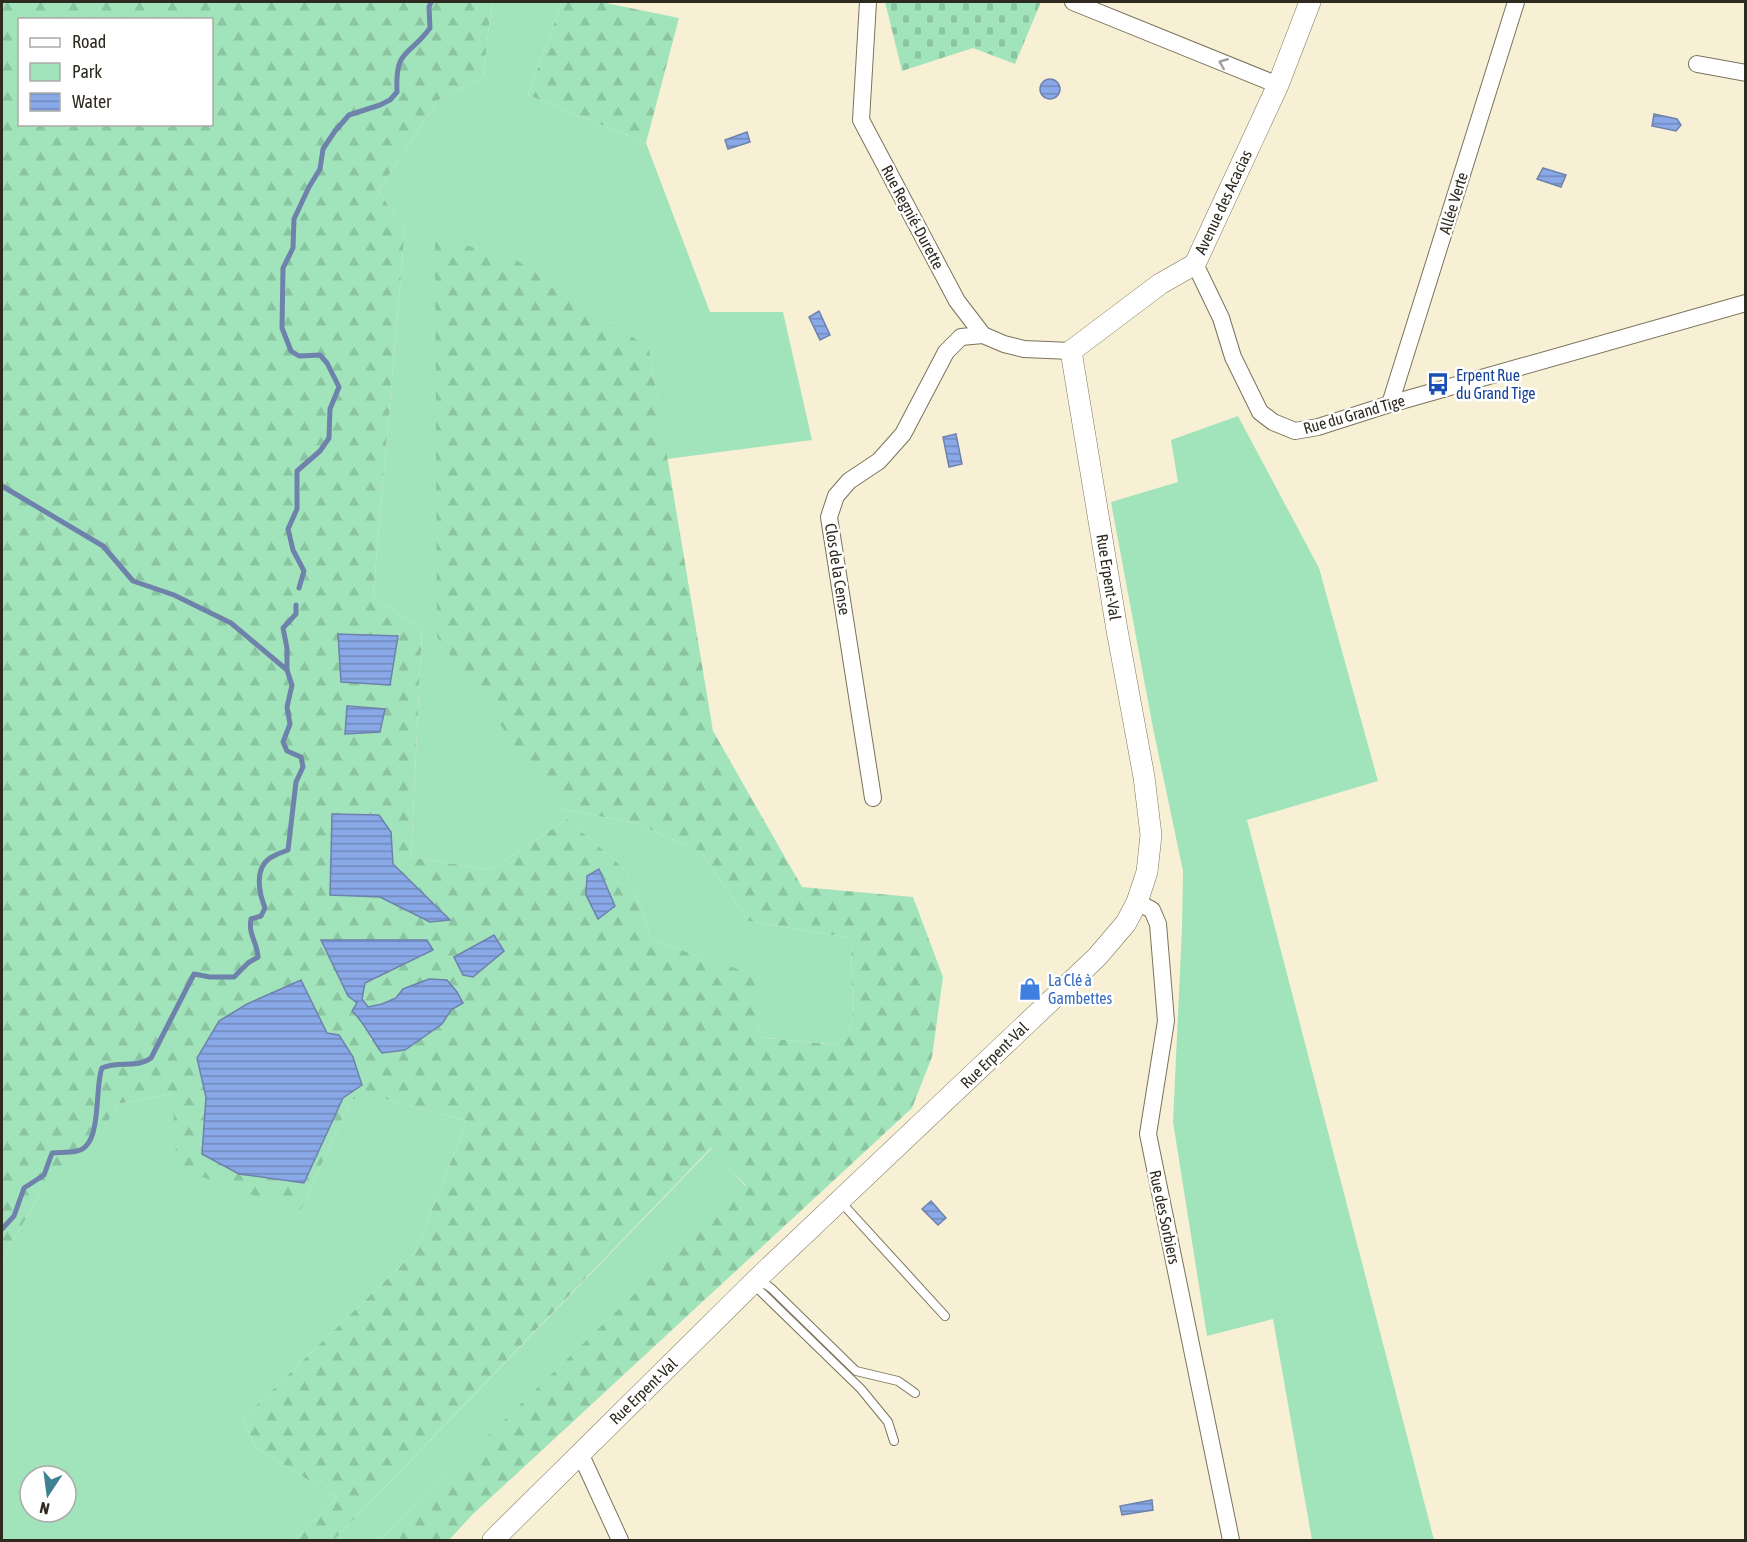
<svg xmlns="http://www.w3.org/2000/svg" width="1747" height="1542" font-family="'Asap Condensed',sans-serif">
  <defs>
    <pattern id="forest-firs" width="22" height="20" patternUnits="userSpaceOnUse" patternTransform="scale(1.5)"><rect width="22" height="20" fill="#a1e4bc"/><path d="M5 1l3.5 6h-7zM16 11l3.5 6h-7z" fill="#8bc4a1"/></pattern>
    <pattern id="cemetery-stones" width="16" height="16" patternUnits="userSpaceOnUse" patternTransform="scale(1.5)"><rect width="16" height="16" fill="#a1e4bc"/><path d="M2 7V4a2 2 0 0 1 4 0v3zM10 15v-3a2 2 0 0 1 4 0v3z" fill="#8bc4a1"/></pattern>
    <pattern id="water-rules" width="6" height="5" patternUnits="userSpaceOnUse" patternTransform="scale(1.5)"><rect width="6" height="5" fill="#89a8e7"/><path d="M0 2.5h6" fill="none" stroke="#7089bb"/></pattern>
  </defs>
  <rect width="100%" height="100%" fill="#f8f0d4"/>
  <g fill="#a1e4bc" fill-rule="evenodd">
    <path d="M492,2H562L528,95L646,143L710,312H783L812,440L667,459L649,348L561,809L636,823L701,852L748,921L851,938L853,1021L838,1045L758,1037L761,977L651,940L628,872L567,819L491,870L411,857L422,629L373,597L405,229L378,191L438,100L483,77Z"/>
    <path d="M1238,416L1319,568L1378,781L1247,820L1434,1540H1312L1273,1319L1207,1336L1173,1122L1182,928L1183,871L1153,728L1111,502L1178,482L1171,440Z"/>
    <path d="M172,1094L300,1212L351,1099H385L467,1121L415,1252L243,1418L255,1447L337,1498L294,1540H2V1260L42,1191L90,1155L117,1104ZM30,1476H66V1512H30Z"/>
    <path d="M712,1148L746,1187L380,1540H334Z"/>
  </g>
  <g fill="url(#forest-firs)" fill-rule="evenodd">
    <path d="M2,2H492L483,77L438,100L378,191L405,229L373,597L422,629L411,857L491,870L567,819L628,872L651,940L762,977L758,1037L838,1045L853,1021L851,938L748,921L701,852L636,823L561,809L437,637L435,237L513,258L649,348L713,731L802,887L913,897L943,977L932,1057L912,1108L472,1515L449,1540H380L746,1186L711,1148L334,1540H294L337,1498L255,1447L243,1418L415,1252L467,1121L385,1099H351L300,1212L177,1168L172,1094L117,1104L90,1156L42,1191L2,1260ZM20,20H212V124H20ZM391,832L393,864L449,920L430,922L380,897ZM322,940H427L433,950L364,983L362,999L368,1007L382,1004L396,998L429,979L447,980L457,992L451,1010L442,1024L371,1040L366,1026L352,1011L358,1003ZM206,1097L343,1098L304,1183L202,1154Z"/>
    <path d="M562,2H601L679,18L646,143L528,95Z"/>
  </g>
  <path fill="url(#cemetery-stones)" d="M885,2H1041L1015,64L973,48L902,71Z"/>
  <g fill="url(#water-rules)" stroke="#6e82ab" stroke-width="1.5">
    <circle cx="1050" cy="89" r="10"/>
    <path d="M1654,114L1677,119L1681,125L1676,131L1652,126Z"/>
    <path d="M747,132L750,142L728,149L725,140Z"/>
    <path d="M1543,168L1566,175L1561,187L1537,179Z"/>
    <path d="M819,311L830,335L820,340L809,317Z"/>
    <path d="M956,434L962,464L949,467L943,437Z"/>
    <path d="M338,634L398,636L390,685L341,682Z"/>
    <path d="M347,706L385,709L380,732L345,734Z"/>
    <path d="M332,814L379,815L391,832L393,864L450,920L430,922L380,897L330,895Z"/>
    <path d="M599,869L615,906L598,919L586,895L587,876Z"/>
    <path d="M494,935L504,951L473,977L463,975L454,957Z"/>
    <path d="M321,940H427L433,950L365,983L362,999L368,1007L382,1004L396,998L403,989L429,979L447,980L457,992L463,1003L451,1010L442,1024L405,1050L382,1053C371,1039 365,1023 352,1011L357,1003L348,996Z"/>
    <path d="M301,980L327,1033L339,1035L353,1057L362,1085L343,1098L304,1183L239,1174L202,1154L206,1097L197,1058L219,1021L247,1004Z"/>
    <path d="M931,1201L946,1218L938,1225L922,1209Z"/>
    <path d="M1152,1500L1153,1510L1122,1515L1120,1506Z"/>
  </g>
  <g fill="none" stroke-linecap="round" stroke-linejoin="round">
    <g stroke="#6e82ab" stroke-width="5">
      <path d="M2,486L103,546L133,581L174,595L231,623L287,670"/>
      <path d="M299,588L304,571L293,550L288,529L297,509V471L320,451L329,438L330,409L339,387L327,363L320,355L299,356L291,351L282,328L283,268L293,248L294,219L309,187L320,169L323,149L335,131L349,115L380,105L390,100L397,92C395,48 408,58 430,28L429,7L431,2"/>
      <path d="M2,1229L14,1216L24,1188L44,1175L52,1153C60,1152 69,1153 77,1151C103,1146 94,1088 102,1068C119,1060 136,1069 151,1058L194,974L210,977H234L248,963L258,957C257,941 248,935 251,919L261,916L265,908C259,893 254,869 270,858C275,855 282,852 288,850L296,782L303,767L301,757L287,751L283,742L290,724L287,707L292,685L287,670V648L283,628L296,614V605"/>
    </g>
    <g stroke="#7b735b" stroke-width="10">
      <g id="service">
        <path d="M840,1201L945,1316"/>
        <path d="M758,1279L771,1288L856,1371L898,1381L915,1393"/>
        <path d="M753,1284L861,1389L888,1422L894,1441"/>
      </g>
    </g>
    <g stroke="#7b735b" stroke-width="18">
      <g id="minor">
        <path d="M868,2L861,120L957,301L983,335L1004,344L1024,349L1071,351"/>
        <path d="M1073,2L1278,85"/>
        <path d="M1697,64L1746,73"/>
        <path d="M1195,264L1221,318L1233,357L1260,412L1273,422L1295,431L1318,427L1390,404L1746,303"/>
        <path d="M1390,404L1516,2"/>
        <path d="M873,798L829,517L836,496L849,481L879,461L903,434L946,352L961,337L983,335"/>
        <path d="M1137,902L1152,910L1158,924L1166,1021L1148,1134L1231,1540"/>
        <path d="M580,1453L620,1540"/>
      </g>
    </g>
    <g stroke="#7b735b" stroke-width="22">
      <path id="tertiary" d="M493,1540L758,1278L1097,957L1126,923L1137,902L1147,872L1151,835L1144,777L1117,630L1071,351L1160,284L1195,264L1278,85L1310,2"/>
    </g>
    <use href="#service" stroke="#fff" stroke-width="8"/>
    <use href="#minor" stroke="#fff" stroke-width="16"/>
    <use href="#tertiary" stroke="#fff" stroke-width="21"/>
  </g>
  <defs><path id="oneway-chevron" d="M-2-3.5L2.5 0L-2 3.5" fill="none" stroke-width="1.6" stroke-linecap="round" stroke-linejoin="round" transform="scale(1.5)"/></defs>
  <use stroke="#a19f9b" href="#oneway-chevron" transform="translate(1223 63) rotate(-158)"/>
  <defs>
    <g id="bus-bare" transform="scale(1.8)"><path d="M-5-6H5V4H4V6H2V4H-2V6H-4V4H-5ZM-3.5-4V0h7V-4ZM-3.5 1.2v1.5H-2V1.2ZM2 1.2v1.5H3.5V1.2Z" fill="#1a4fb4" stroke="#fff" stroke-width="2.5" paint-order="stroke"/></g>
    <g id="shop-bare" transform="scale(1.8)"><path d="M-5-2.5h2.3a2.7 3.5 0 0 1 5.4 0H5L5.5 6h-11ZM-1.5-2.5h3a1.5 2.3 0 0 0-3 0Z" fill="#3f7fe0" stroke="#fff" stroke-width="2.5" paint-order="stroke"/></g>
  </defs>
  <g fill-rule="evenodd">
    <use href="#bus-bare" x="1438" y="384"/>
    <use href="#shop-bare" x="1030" y="989"/>
  </g>
  <g text-anchor="middle" dominant-baseline="central" stroke-width="5" stroke-linejoin="round" paint-order="stroke">
    <g font-size="16" fill="#2e2a20" stroke="#fff">
      <text transform="translate(1223 202) rotate(-65)">Avenue des Acacias</text>
      <text transform="translate(1453 203) rotate(-73)">Allée Verte</text>
      <text transform="translate(913 217) rotate(62)">Rue Regnié-Durette</text>
      <text transform="translate(1354 414) rotate(-16)">Rue du Grand Tige</text>
      <text transform="translate(838 569) rotate(81)">Clos de la Cense</text>
      <text transform="translate(1109 577) rotate(81)">Rue Erpent-Val</text>
      <text transform="translate(994 1055) rotate(-44)">Rue Erpent-Val</text>
      <text transform="translate(1165 1217) rotate(78)">Rue des Sorbiers</text>
      <text transform="translate(643 1391) rotate(-44)">Rue Erpent-Val</text>
    </g>
    <g font-size="16" fill="#164399" stroke="#fff" text-anchor="start">
      <text x="1456" y="375">Erpent Rue<tspan x="1456" dy="18">du Grand Tige</tspan></text>
    </g>
    <g font-size="16" fill="#366cbe" stroke="#fff" text-anchor="start">
      <text x="1048" y="980">La Clé à<tspan x="1048" dy="18">Gambettes</tspan></text>
    </g>
  </g>
  <rect width="1747" height="1542" fill="none" stroke="#2e2a20" stroke-width="6"/>
  <rect x="18" y="18" width="195" height="108" fill="#ffffff" stroke="#abaaa6" stroke-width="1.5"/>
  <rect x="30" y="38" width="30" height="9" fill="#ffffff" stroke="#abaaa6" stroke-width="1.5"/>
  <text x="72" y="48" font-size="18" fill="#2e2a20">Road</text>
  <rect x="30" y="63" width="30" height="18" fill="#a1e4bc" stroke="#abaaa6" stroke-width="1.5"/>
  <text x="72" y="78" font-size="18" fill="#2e2a20">Park</text>
  <rect x="30" y="93" width="30" height="18" fill="url(#water-rules)" stroke="#abaaa6" stroke-width="1.5"/>
  <text x="72" y="108" font-size="18" fill="#2e2a20">Water</text>
  <g transform="translate(48 1494) rotate(193)"><circle r="28" fill="#ffffff" stroke="#abaaa6" stroke-width="1.5"/>
  <path d="M0-4.5L10 22L0 15L-10 22Z" fill="#3f8092"/>
  <text y="-9" font-size="16" font-weight="bold" text-anchor="middle" fill="#2e2a20">N</text>
  </g>
</svg>
